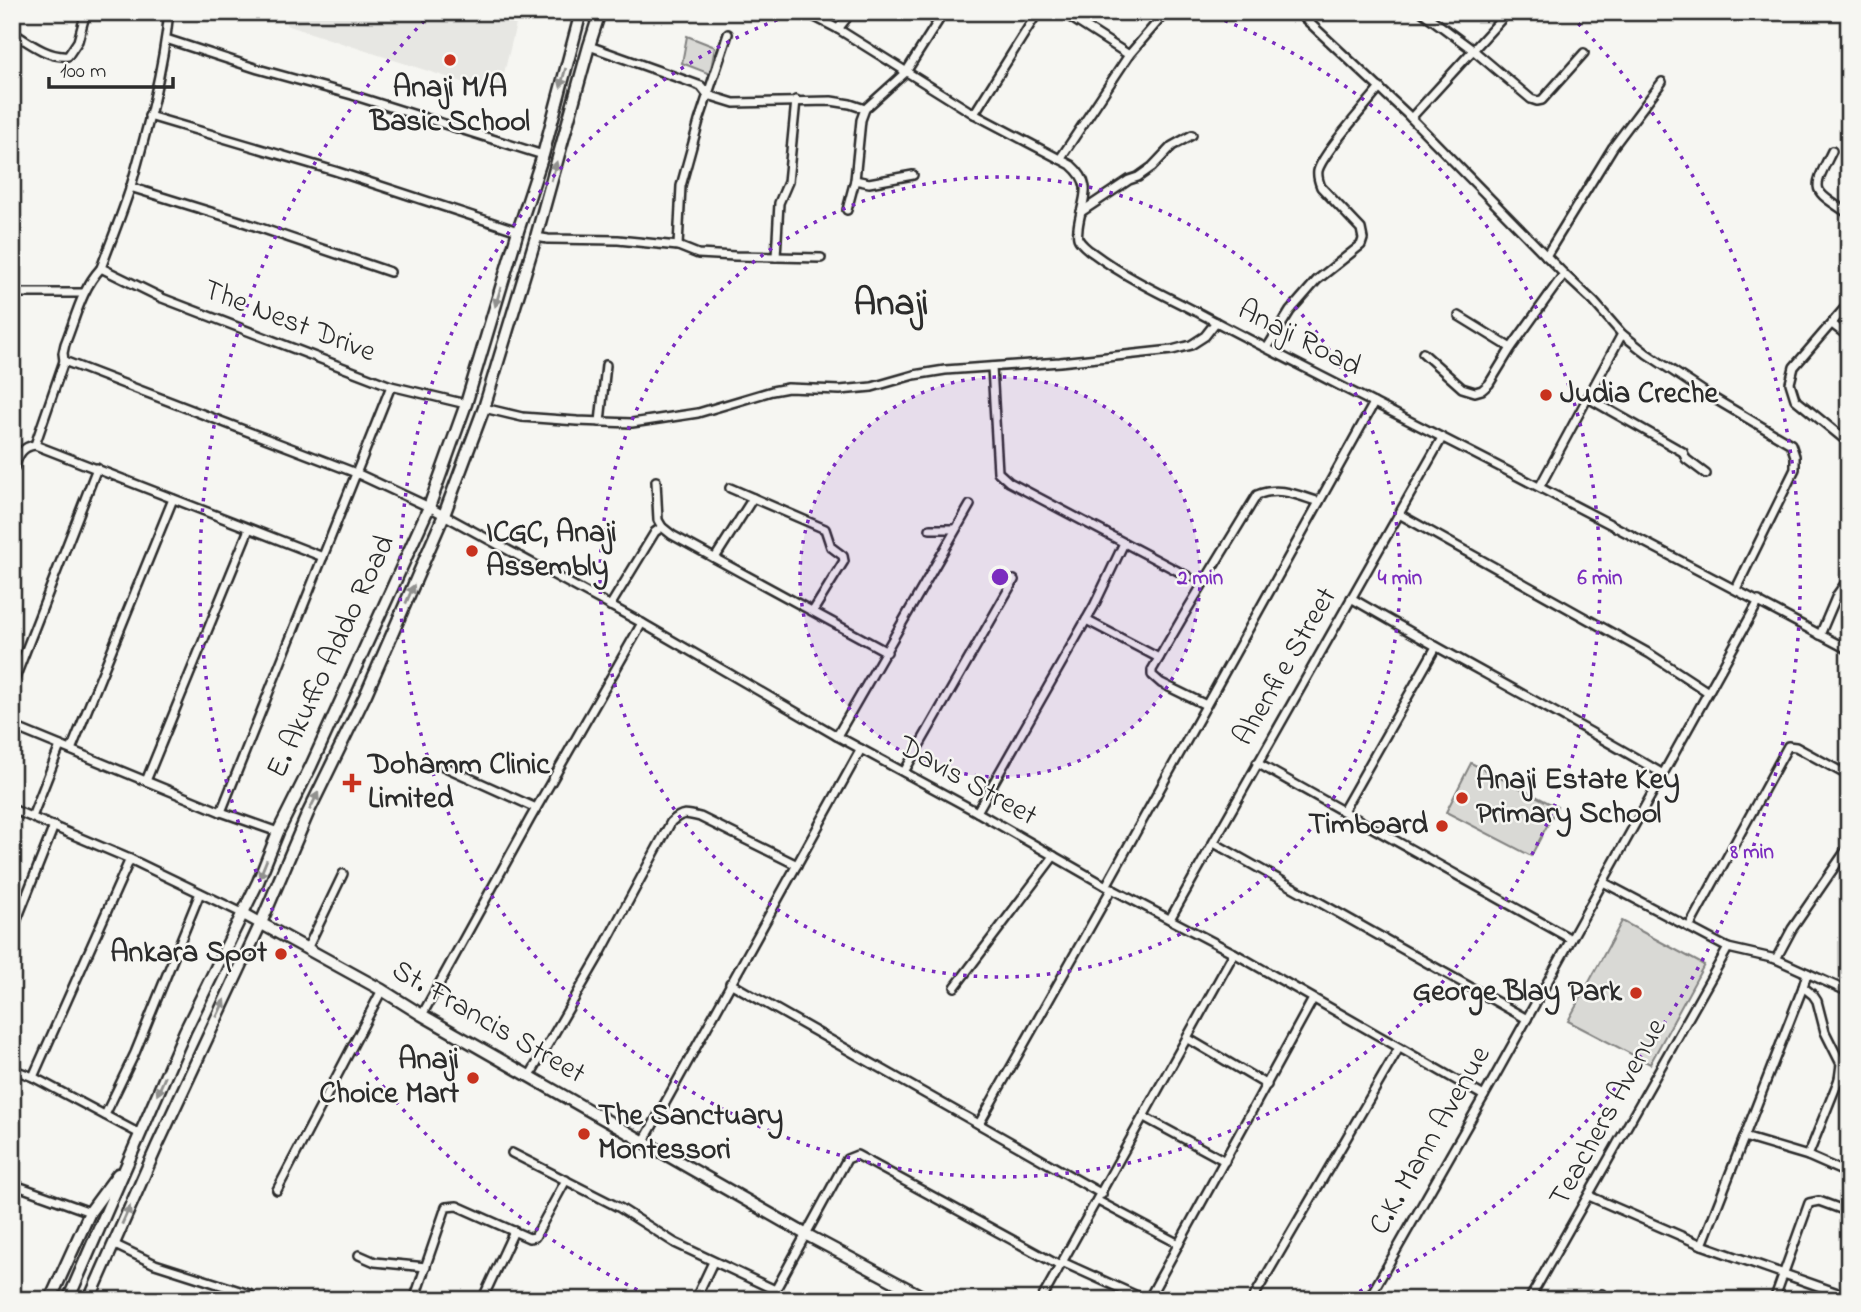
<svg xmlns="http://www.w3.org/2000/svg" width="1861" height="1312" font-family="'Indie Flower',sans-serif">
  <rect width="100%" height="100%" fill="#f6f6f2"/>
  <filter id="ink" filterUnits="userSpaceOnUse"><feTurbulence type="fractalNoise" baseFrequency=".0143" numOctaves="2"/><feDisplacementMap in="SourceGraphic" scale="14" xChannelSelector="R" yChannelSelector="G"/><feConvolveMatrix kernelMatrix="1 2 1 2 8 2 1 2 1" color-interpolation-filters="sRGB"/></filter>
  <g filter="url(#ink)">
    <path fill="#e7e7e3" d="M291,12H519L499,94L286,25Z"/>
    <g fill="#d9d9d5" stroke="#828280" stroke-width="2">
      <path d="M687,36L715,47L710,74L682,63Z"/>
      <path d="M1471,763L1557,807L1531,856L1446,812Z"/>
      <path d="M1622,921L1704,965L1650,1064L1568,1021Z"/>
    </g>
    <g fill="none" stroke-linecap="round" stroke-linejoin="round">
      <g stroke="#2b2b2b" stroke-width="12">
        <g id="street">
          <path d="M169,12C163,71 147,130 131,186C122,214 111,241 101,268C81,290 76,317 65,344L63,353L64,361L356,473L429,507L642,623L837,736L977,812L1106,886L1234,953L1484,1096"/>
          <path d="M805,12L838,29L974,114L1071,165C1096,187 1081,200 1078,228C1078,230 1077,236 1078,238C1080,243 1088,250 1093,253C1125,277 1163,295 1199,313C1257,344 1315,373 1374,403C1533,483 1691,566 1849,650"/>
          <path d="M1062,12L1129,55"/>
          <path d="M1298,12L1407,114L1564,274L1594,302L1622,334L1647,354L1715,399L1791,444L1795,456V469L1736,589"/>
          <path d="M1422,12L1473,50L1531,99L1537,101L1542,100L1584,53"/>
          <path d="M838,29L846,19L848,12"/>
          <path d="M12,32C28,42 48,58 68,56L78,41L86,12"/>
          <path d="M166,39L258,69L352,95L543,155"/>
          <path d="M589,46L701,86L708,95L734,103L831,101L850,104L865,109"/>
          <path d="M974,114L1038,12"/>
          <path d="M149,116L335,171L518,231"/>
          <path d="M1411,118L1508,12"/>
          <path d="M1832,151C1812,192 1810,188 1849,214"/>
          <path d="M1060,159L1129,55L1166,12"/>
          <path d="M855,180L869,183L913,175"/>
          <path d="M130,187L240,221L390,272"/>
          <path d="M847,210L855,180L861,120L865,109L906,72L944,12"/>
          <path d="M1081,212L1129,180L1138,177L1152,167L1172,146L1192,135"/>
          <path d="M536,237L548,239L618,240L678,246L698,254L735,256L821,258"/>
          <path d="M678,246L681,186L699,121L728,34"/>
          <path d="M1546,256L1613,147L1662,82"/>
          <path d="M776,257L779,203L788,182L796,100"/>
          <path d="M101,268L162,298L391,386L466,404"/>
          <path d="M12,293H83"/>
          <path d="M1849,303L1794,367L1790,383L1795,399L1849,443"/>
          <path d="M1459,316L1511,348"/>
          <path d="M1832,324L1849,337"/>
          <path d="M1267,348L1290,311L1317,280L1361,245L1363,239L1361,229L1321,187C1319,182 1317,177 1318,171C1322,154 1367,104 1380,88"/>
          <path d="M1423,353L1462,388L1475,392L1482,390L1489,384L1511,348L1564,274"/>
          <path d="M992,367L998,472L1009,482L1189,577"/>
          <path d="M1588,398L1683,452L1686,459L1706,474"/>
          <path d="M484,408L522,417L577,421L632,423L698,413L772,391L788,388L840,390L872,387L914,375L945,370L1060,362L1172,350L1191,345L1205,336L1216,322"/>
          <path d="M600,422L606,365"/>
          <path d="M35,445L64,361"/>
          <path d="M12,472C18,459 19,447 35,445L323,557"/>
          <path d="M656,481L658,520L662,527L672,535L887,652"/>
          <path d="M1540,486L1622,334"/>
          <path d="M730,488L825,529L831,547L843,556L844,561L813,611"/>
          <path d="M1399,514L1650,654L1708,692"/>
          <path d="M930,529H955"/>
          <path d="M715,558L753,498"/>
          <path d="M1351,598C1454,658 1560,713 1663,774"/>
          <path d="M610,606L655,532L662,527"/>
          <path d="M1086,620L1159,658"/>
          <path d="M1820,635L1837,595L1849,578"/>
          <path d="M12,686L97,468"/>
          <path d="M1206,705L1161,683L1152,675V670L1187,610L1257,495C1279,486 1297,495 1319,502"/>
          <path d="M12,726L221,812L278,832"/>
          <path d="M837,736L970,505"/>
          <path d="M71,750L173,499"/>
          <path d="M1257,763L1571,939"/>
          <path d="M443,766L536,808"/>
          <path d="M904,772L1014,580"/>
          <path d="M146,781L249,529"/>
          <path d="M12,809L130,859L242,913"/>
          <path d="M1343,811L1436,647"/>
          <path d="M221,812L391,386"/>
          <path d="M977,812L1094,606L1124,543"/>
          <path d="M32,817L60,746"/>
          <path d="M1214,843L1527,1019"/>
          <path d="M1603,882L1728,948L1776,959L1849,992"/>
          <path d="M1106,886L1374,403"/>
          <path d="M1170,919L1442,438"/>
          <path d="M1689,927L1788,746L1796,747L1849,776"/>
          <path d="M12,932L54,826"/>
          <path d="M307,949L343,874"/>
          <path d="M1776,959L1792,929L1849,846"/>
          <path d="M1807,973L1803,987L1813,995L1817,1001L1825,1032L1841,1064L1839,1079L1808,1156"/>
          <path d="M730,983L1102,1194"/>
          <path d="M955,987L1054,856"/>
          <path d="M422,1015L530,819L642,623"/>
          <path d="M1187,1038L1267,1085"/>
          <path d="M12,1069L33,1077L140,1134"/>
          <path d="M33,1077L130,859"/>
          <path d="M529,1077L599,956L671,822C682,812 686,813 700,817L797,865"/>
          <path d="M1839,1079L1849,1084"/>
          <path d="M105,1115L135,1053L200,893"/>
          <path d="M1144,1117L1225,1161"/>
          <path d="M979,1124L1112,888"/>
          <path d="M1744,1137L1808,1156L1849,1174"/>
          <path d="M644,1141L861,749"/>
          <path d="M512,1153L620,1208L675,1243L775,1290"/>
          <path d="M12,1184L90,1212"/>
          <path d="M277,1190L382,990"/>
          <path d="M1589,1196L1702,1245L1849,1297"/>
          <path d="M1098,1201L1179,1244"/>
          <path d="M113,1244L155,1264L249,1294"/>
          <path d="M1702,1245L1803,987"/>
          <path d="M359,1255L375,1262L426,1267"/>
          <path d="M1062,1262L1146,1300"/>
          <path d="M414,1300L446,1207L457,1206L529,1238L535,1237L566,1180"/>
          <path d="M482,1300L514,1231"/>
          <path d="M695,1300L713,1262"/>
          <path d="M770,1300L847,1159L857,1155L1060,1266"/>
          <path d="M1041,1300L1234,953"/>
          <path d="M1148,1300L1313,999"/>
          <path d="M1252,1300L1399,1048"/>
          <path d="M1368,1300L1484,1096L1759,601"/>
          <path d="M1529,1300L1728,948"/>
          <path d="M1599,1300L1602,1294"/>
          <path d="M1774,1300L1809,1203L1819,1201L1849,1212"/>
        </g>
      </g>
      <g stroke="#2b2b2b" stroke-width="15">
        <g id="secondary">
          <path d="M242,913L382,990L422,1015L807,1235L929,1300"/>
          <path d="M50,1300L90,1212L118,1174"/>
          <path d="M68,1300L185,1031L258,882L278,832L311,766L429,507L466,404L518,231L543,155L581,12"/>
          <path d="M89,1300L157,1146L261,923L308,813L366,694L444,515L484,408L536,237L589,46L600,12"/>
        </g>
      </g>
      <use href="#street" stroke="#f6f6f2" stroke-width="7"/>
      <use href="#secondary" stroke="#f6f6f2" stroke-width="10"/>
    </g>
    <defs><path id="oneway-solid" d="M-6-.8H1V-3.2L6.5 0L1 3.2V.8H-6Z" transform="scale(1.75)"/></defs>
    <g fill="#90908e">
      <use href="#oneway-solid" transform="translate(563 78) rotate(105)"/>
      <use href="#oneway-solid" transform="translate(554 171) rotate(-74)"/>
      <use href="#oneway-solid" transform="translate(498 297) rotate(107)"/>
      <use href="#oneway-solid" transform="translate(410 594) rotate(-66)"/>
      <use href="#oneway-solid" transform="translate(314 801) rotate(-64)"/>
      <use href="#oneway-solid" transform="translate(263 869) rotate(112)"/>
      <use href="#oneway-solid" transform="translate(221 1008) rotate(-65)"/>
      <use href="#oneway-solid" transform="translate(161 1086) rotate(114)"/>
      <use href="#oneway-solid" transform="translate(126 1215) rotate(-66)"/>
    </g>
  </g>
  <circle cx="1000" cy="577" r="200" fill="#7b2cbf" fill-opacity=".12"/>
  <g fill="none" stroke="#7b2cbf" stroke-width="3.5" stroke-dasharray="3.5 7">
    <circle cx="1000" cy="577" r="200"/>
    <circle cx="1000" cy="577" r="400"/>
    <path d="M1205 13A600 600 0 1 1 795 13"/>
    <path d="M656 1299A800 800 0 0 1 429 16M1571 16A800 800 0 0 1 1344 1299"/>
  </g>
  <g fill="#c8321e" stroke="#f6f6f2" stroke-width="2.5">
    <circle cx="450" cy="60" r="7"/>
    <circle cx="1546" cy="395" r="7"/>
    <circle cx="472" cy="551" r="7"/>
    <path d="M348.5 772.5h7v7h7v7h-7v7h-7v-7h-7v-7h7z"/>
    <circle cx="1462" cy="798" r="7"/>
    <circle cx="1442" cy="826" r="7"/>
    <circle cx="281" cy="954" r="7"/>
    <circle cx="1636" cy="993" r="7"/>
    <circle cx="473" cy="1078" r="7"/>
    <circle cx="584" cy="1134" r="7"/>
  </g>
  <g text-anchor="middle" dominant-baseline="central" stroke-width="5" stroke-linejoin="round" paint-order="stroke">
    <g font-size="30" font-weight="bold" fill="#2b2b2b" stroke="#f6f6f2" text-anchor="start">
      <text x="450" y="89" text-anchor="middle">Anaji M/A<tspan x="450" dy="34">Basic School</tspan></text>
      <text x="1560" y="395">Judia Creche</text>
      <text x="486" y="534">ICGC, Anaji<tspan x="486" dy="34">Assembly</tspan></text>
      <text x="368" y="766">Dohamm Clinic<tspan x="368" dy="34">Limited</tspan></text>
      <text x="1476" y="781">Anaji Estate Key<tspan x="1476" dy="34">Primary School</tspan></text>
      <text x="1428" y="826" text-anchor="end">Timboard</text>
      <text x="267" y="954" text-anchor="end">Ankara Spot</text>
      <text x="1622" y="993" text-anchor="end">George Blay Park</text>
      <text x="459" y="1061" text-anchor="end">Anaji<tspan x="459" dy="34">Choice Mart</tspan></text>
      <text x="598" y="1117">The Sanctuary<tspan x="598" dy="34">Montessori</tspan></text>
    </g>
    <g font-size="30" fill="#2b2b2b" stroke="#f6f6f2">
      <text transform="translate(289 322) rotate(21)">The Nest Drive</text>
      <text transform="translate(1299 339) rotate(27)">Anaji Road</text>
      <text transform="translate(332 657) rotate(-65)">E. Akuffo Addo Road</text>
      <text transform="translate(1286 667) rotate(-60)">Ahenfie Street</text>
      <text transform="translate(967 782) rotate(29)">Davis Street</text>
      <text transform="translate(488 1023) rotate(30)">St. Francis Street</text>
      <text transform="translate(1609 1113) rotate(-61)">Teachers Avenue</text>
      <text transform="translate(1431 1141) rotate(-60)">C.K. Mann Avenue</text>
    </g>
    <g font-size="37" font-weight="bold" fill="#2b2b2b" stroke="#f6f6f2">
      <text x="891" y="305">Anaji</text>
    </g>
  </g>
  <circle cx="1000" cy="577" r="10" fill="#7b2cbf" stroke="#f6f6f2" stroke-width="3.5"/>
  <g font-size="21" text-anchor="middle" font-weight="bold" fill="#7b2cbf" stroke="#f6f6f2" stroke-width="5" stroke-linejoin="round" paint-order="stroke">
    <text x="1200" y="584">2 min</text>
    <text x="1400" y="584">4 min</text>
    <text x="1600" y="584">6 min</text>
    <text x="1752" y="858">8 min</text>
  </g>
  <rect width="1861" height="1312" fill="none" stroke="#f6f6f2" stroke-width="42"/>
  <rect x="21" y="21" width="1819" height="1270" fill="none" stroke="#2b2b2b" stroke-width="2.5" filter="url(#ink)"/>
  <path d="M49 77v10h124v-10" fill="none" stroke="#2b2b2b" stroke-width="3.5"/>
  <text x="60" y="77" font-size="21" fill="#2b2b2b" stroke="#f6f6f2" stroke-width="5" paint-order="stroke">100 m</text>
</svg>
